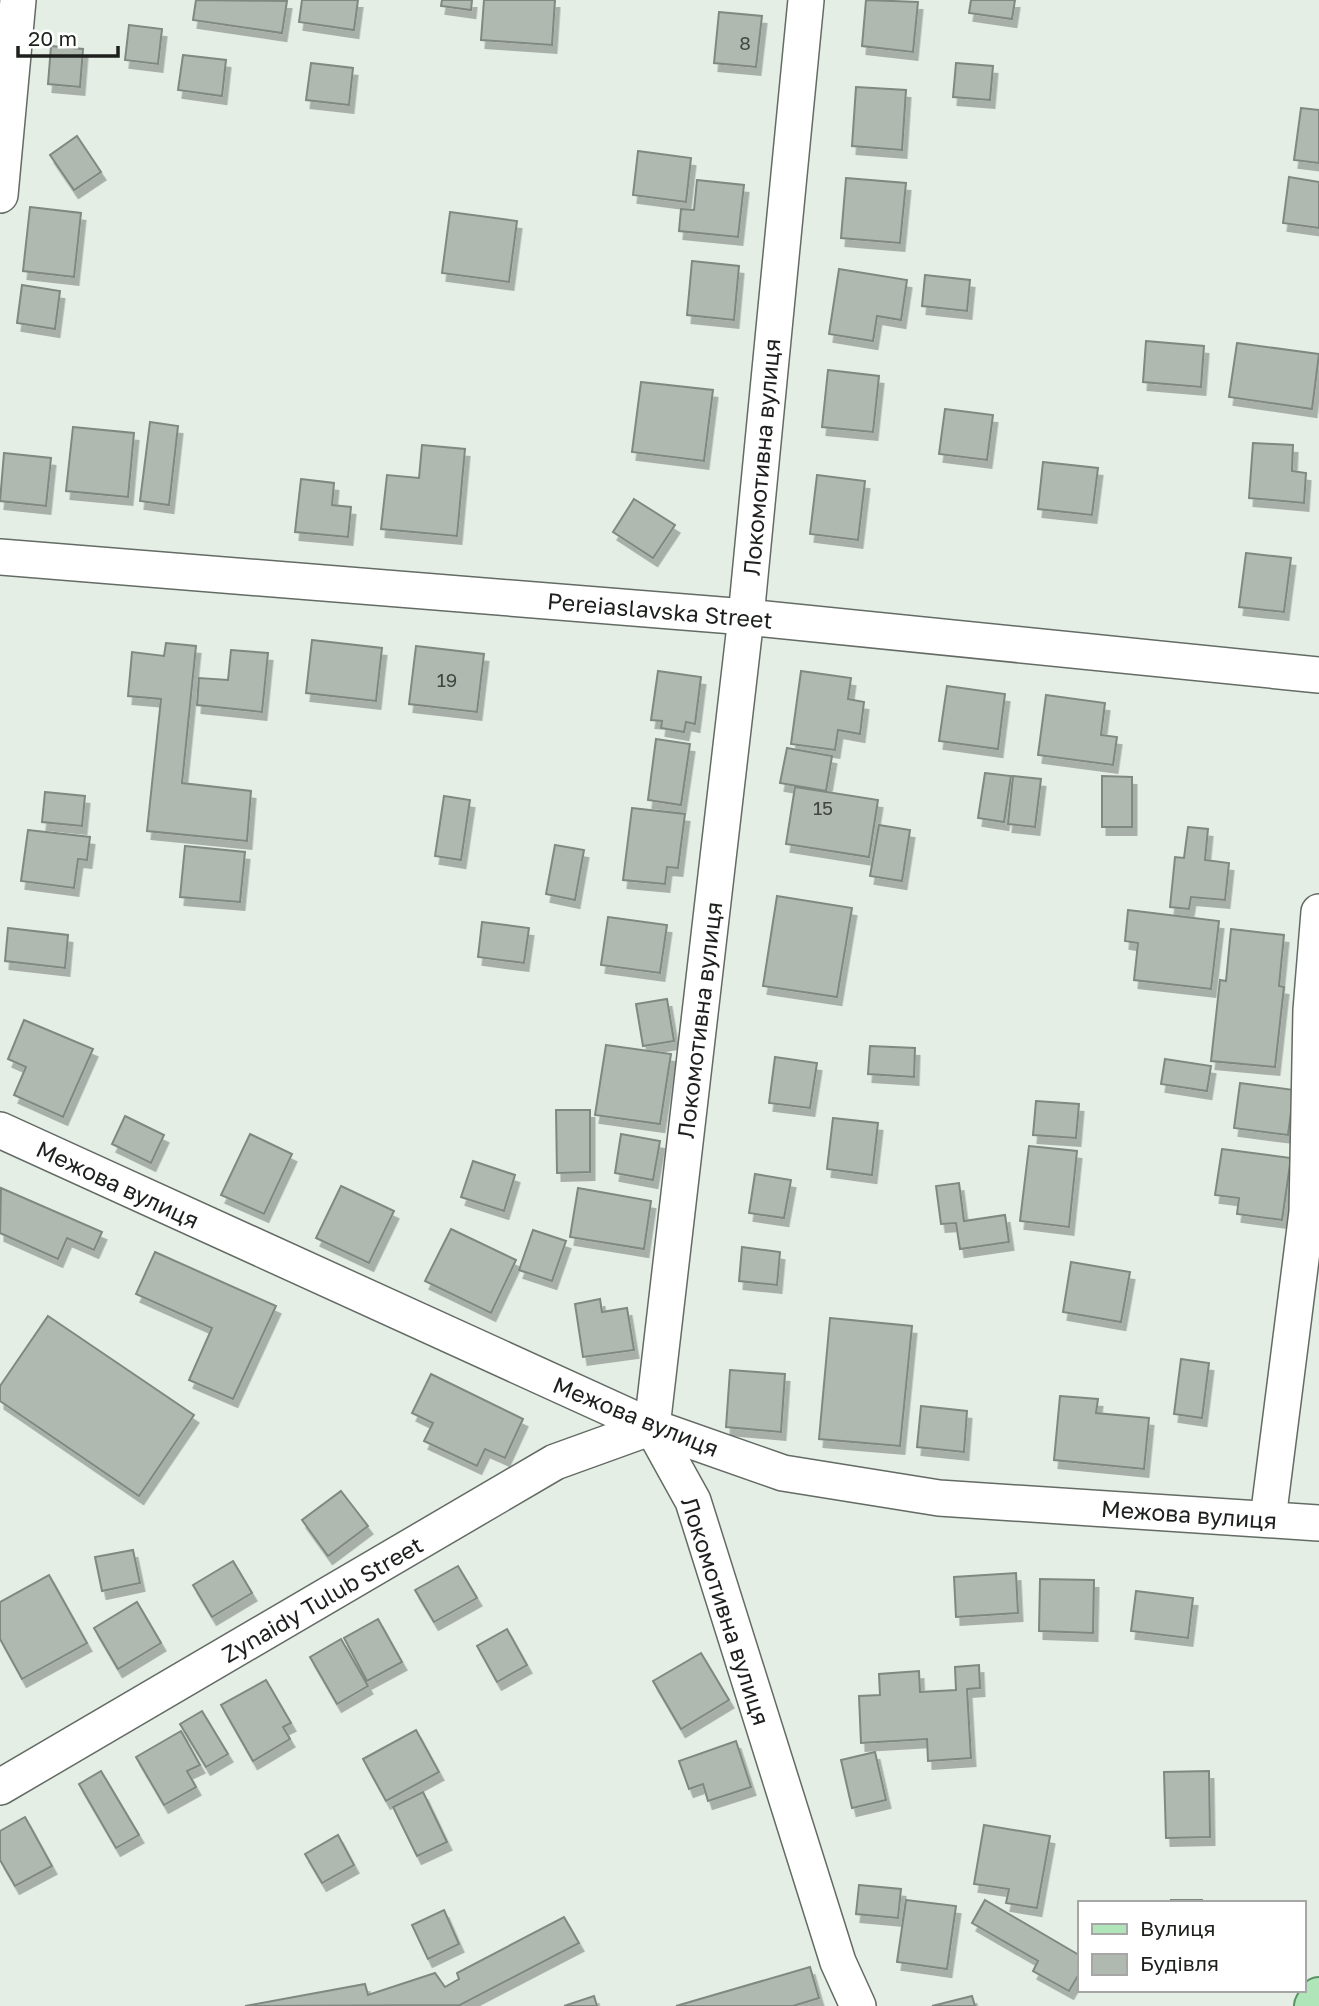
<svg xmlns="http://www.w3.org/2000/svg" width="1319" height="2006" font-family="'Golos Text',sans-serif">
  <defs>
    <filter id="shadow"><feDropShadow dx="4.5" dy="8" stdDeviation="0" flood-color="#0004"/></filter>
  </defs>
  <rect width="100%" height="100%" fill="#e4eee5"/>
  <g fill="#afb9b0" stroke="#808981" stroke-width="2" filter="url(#shadow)">
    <path d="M196,0L287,1L282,33L193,20Z"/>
    <path d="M302,0H358L354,30L299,22Z"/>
    <path d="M442,0H472L471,10L441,6Z"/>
    <path d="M484,0H555L552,45L481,40Z"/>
    <path d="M866,0L918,2L913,52L862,46Z"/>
    <path d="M971,0H1015L1012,19L969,13Z"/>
    <path d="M719,12L762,16L756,67L714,63Z"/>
    <path d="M129,25L162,29L158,64L125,60Z"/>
    <path d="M51,46L83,49L80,87L48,84Z"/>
    <path d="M183,55L226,60L222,96L178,90Z"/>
    <path d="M311,63L353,68L349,105L306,100Z"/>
    <path d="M956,63L993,66L990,100L953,97Z"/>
    <path d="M856,87L906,90L902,150L852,146Z"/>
    <path d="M1301,108L1319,110V163L1294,160Z"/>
    <path d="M77,136L101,172L74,190L50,155Z"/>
    <path d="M638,151L691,158L686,202L633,195Z"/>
    <path d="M1289,177L1319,182V228L1283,223Z"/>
    <path d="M846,178L906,183L900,243L841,238Z"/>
    <path d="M697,180L744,185L738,237L679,231L681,209L694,210Z"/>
    <path d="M30,207L81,213L74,277L23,271Z"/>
    <path d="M450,212L517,221L509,282L442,273Z"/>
    <path d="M692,261L739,266L734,320L687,315Z"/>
    <path d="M839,269L907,280L901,320L877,316L873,341L829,334Z"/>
    <path d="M925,275L970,280L967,311L922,306Z"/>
    <path d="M22,285L60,291L55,329L17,323Z"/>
    <path d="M1146,341L1204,346L1201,387L1143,382Z"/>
    <path d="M1237,343L1319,354L1312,409L1229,397Z"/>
    <path d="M828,370L879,376L873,432L822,427Z"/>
    <path d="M641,382L713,390L704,461L632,452Z"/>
    <path d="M945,409L993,415L987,460L939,454Z"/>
    <path d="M150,422L178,426L169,505L140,501Z"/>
    <path d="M73,427L134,433L128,497L66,491Z"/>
    <path d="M1253,443L1293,445L1292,471L1306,473L1304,503L1249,498Z"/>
    <path d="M422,445L465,449L457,536L381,529L387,475L419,478Z"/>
    <path d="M4,453L51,458L46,506L0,501Z"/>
    <path d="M1043,462L1098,468L1092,515L1038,509Z"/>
    <path d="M817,475L865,481L858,540L810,534Z"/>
    <path d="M301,479L334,483L332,505L351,507L348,537L295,532Z"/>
    <path d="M634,499L675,525L653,558L613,532Z"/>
    <path d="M1246,553L1291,558L1284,612L1239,607Z"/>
    <path d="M312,640L382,648L376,701L306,693Z"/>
    <path d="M166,643L196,646L182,783L251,791L247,841L147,831L161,699L128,696L132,652L164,656Z"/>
    <path d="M416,646L484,654L477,712L409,704Z"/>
    <path d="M231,650L268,653L262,712L197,705L199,678L228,680Z"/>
    <path d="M658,671L701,677L695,724L686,722L684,732L661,728L662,721L651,720Z"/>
    <path d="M801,671L851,678L848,699L864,702L860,734L838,730L835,750L791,744Z"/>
    <path d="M947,686L1005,694L998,749L939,741Z"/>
    <path d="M1046,695L1105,703L1101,735L1117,737L1113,765L1038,755Z"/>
    <path d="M656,739L690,744L681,805L648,800Z"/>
    <path d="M787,748L832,756L826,791L780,783Z"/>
    <path d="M985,773L1011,776L1004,822L978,818Z"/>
    <path d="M1013,776L1041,779L1035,827L1008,824Z"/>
    <path d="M1102,776L1132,777V827H1102Z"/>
    <path d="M795,787L878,800L869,857L786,844Z"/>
    <path d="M45,792L85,796L82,826L42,822Z"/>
    <path d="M444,796L470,800L461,860L435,856Z"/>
    <path d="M632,808L685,814L678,868L667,867L665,884L623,880Z"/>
    <path d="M879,825L910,830L902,881L870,876Z"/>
    <path d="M1188,827L1208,829L1205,860L1229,863L1225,900L1191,897L1189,909L1170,907L1175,857L1184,858Z"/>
    <path d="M28,830L90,837L87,860L78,859L74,888L21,881Z"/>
    <path d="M555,845L584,850L575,900L546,894Z"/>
    <path d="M185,846L245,852L240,902L180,897Z"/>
    <path d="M777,896L852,908L837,997L763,986Z"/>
    <path d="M1128,910L1219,921L1211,989L1134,980L1138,943L1125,941Z"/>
    <path d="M608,917L667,925L660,973L601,965Z"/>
    <path d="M482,922L529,928L524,963L478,957Z"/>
    <path d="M8,928L68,935L65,968L5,961Z"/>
    <path d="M1231,929L1284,935L1279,986L1284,987L1275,1067L1211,1061L1220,980L1226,981Z"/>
    <path d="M667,999L674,1041L643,1046L636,1004Z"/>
    <path d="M24,1020L93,1049L63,1117L14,1095L26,1067L8,1059Z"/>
    <path d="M606,1045L671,1054L660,1124L595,1115Z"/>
    <path d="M870,1046L915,1048L914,1077L868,1074Z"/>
    <path d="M775,1057L817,1063L810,1108L769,1103Z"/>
    <path d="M1165,1059L1211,1066L1207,1091L1161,1084Z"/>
    <path d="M1240,1083L1294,1090L1288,1135L1234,1128Z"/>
    <path d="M1036,1101L1079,1104L1076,1138L1033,1135Z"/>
    <path d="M556,1110H590V1172L557,1173Z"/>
    <path d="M125,1116L164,1135L151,1163L112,1144Z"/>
    <path d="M833,1118L878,1123L872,1175L827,1169Z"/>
    <path d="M250,1134L292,1154L264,1214L221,1195Z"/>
    <path d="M621,1134L660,1141L653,1180L615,1173Z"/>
    <path d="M1029,1146L1077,1151L1069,1227L1020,1221Z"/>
    <path d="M1222,1149L1291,1158L1282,1220L1237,1214L1239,1198L1215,1195Z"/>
    <path d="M473,1161L515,1175L504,1211L461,1197Z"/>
    <path d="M755,1174L791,1180L784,1218L749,1213Z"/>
    <path d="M959,1183L964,1221L1005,1215L1009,1242L960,1249L956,1223L941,1224L936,1186Z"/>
    <path d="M341,1186L394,1211L369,1263L316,1238Z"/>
    <path d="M1,1188L102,1232L94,1250L67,1238L58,1259L0,1233Z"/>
    <path d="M578,1188L651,1201L644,1249L570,1237Z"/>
    <path d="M451,1229L516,1260L491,1313L425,1281Z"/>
    <path d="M533,1230L566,1241L552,1281L519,1270Z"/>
    <path d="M742,1247L780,1252L777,1285L739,1281Z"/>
    <path d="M155,1252L276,1306L233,1399L189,1380L212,1328L136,1294Z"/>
    <path d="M1071,1262L1130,1272L1121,1322L1063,1312Z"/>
    <path d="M600,1299L602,1312L627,1308L634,1350L583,1357L575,1304Z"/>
    <path d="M48,1316L194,1415L139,1496L0,1401V1386Z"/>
    <path d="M830,1318L912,1326L900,1446L819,1439Z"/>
    <path d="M1181,1359L1209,1363L1202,1418L1174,1414Z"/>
    <path d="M730,1370L785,1374L781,1432L726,1427Z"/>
    <path d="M431,1374L523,1419L505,1458L485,1449L477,1466L424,1441L433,1423L412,1413Z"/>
    <path d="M1060,1396L1098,1399L1096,1413L1149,1418L1144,1469L1054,1460Z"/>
    <path d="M921,1406L967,1411L964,1452L917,1447Z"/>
    <path d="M341,1491L368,1526L328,1556L302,1520Z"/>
    <path d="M133,1550L140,1583L102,1591L95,1557Z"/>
    <path d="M233,1561L252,1593L212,1617L193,1585Z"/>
    <path d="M458,1566L477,1598L434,1622L415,1590Z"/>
    <path d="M1016,1573L1018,1613L956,1617L954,1577Z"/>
    <path d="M49,1575L87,1643L22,1679L0,1639V1602Z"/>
    <path d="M1040,1579L1094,1580L1093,1633L1039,1631Z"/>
    <path d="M1136,1591L1193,1598L1188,1638L1131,1631Z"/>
    <path d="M137,1602L161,1643L118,1669L94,1628Z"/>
    <path d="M378,1619L402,1662L367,1681L344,1638Z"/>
    <path d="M507,1629L527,1665L497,1682L477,1646Z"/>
    <path d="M341,1639L368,1686L337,1704L310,1657Z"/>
    <path d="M701,1653L729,1700L681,1729L653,1681Z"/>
    <path d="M979,1665L980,1688L967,1689L971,1758L928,1761L927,1739L861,1743L859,1696L880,1695L879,1674L919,1671L920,1692L956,1690L955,1667Z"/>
    <path d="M266,1680L291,1723L283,1727L290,1739L253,1761L221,1705Z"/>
    <path d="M202,1711L228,1754L206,1767L180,1724Z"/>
    <path d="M416,1730L439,1772L386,1801L363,1759Z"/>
    <path d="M181,1731L200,1765L187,1771L196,1787L164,1805L136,1757Z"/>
    <path d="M736,1741L751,1787L708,1801L703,1784L689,1789L679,1761Z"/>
    <path d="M875,1752L886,1800L852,1808L841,1760Z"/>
    <path d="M101,1771L139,1835L116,1848L79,1784Z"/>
    <path d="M1209,1771L1210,1837L1166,1838L1164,1772Z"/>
    <path d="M423,1792L447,1842L417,1856L393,1807Z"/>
    <path d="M25,1817L52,1866L15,1886L0,1860V1831Z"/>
    <path d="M984,1825L1050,1836L1037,1908L1006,1903L1009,1889L974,1884Z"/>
    <path d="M338,1835L354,1865L322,1883L305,1854Z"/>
    <path d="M859,1885L901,1889L898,1918L856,1914Z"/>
    <path d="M906,1900L956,1906L947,1969L897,1962Z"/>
    <path d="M985,1900L1079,1955V1974L1069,1991L1033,1971L1038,1961L972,1923Z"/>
    <rect x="1171" y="1900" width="31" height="3"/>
    <path d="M444,1910L459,1944L428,1959L412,1925Z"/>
    <path d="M564,1917L579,1943L460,2005L245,2006L365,1984L368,1995L435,1973L445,1987L459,1979L457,1973Z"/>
    <path d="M810,1967L819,1998L793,2006H676Z"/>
    <path d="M594,1996L597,2006H564Z"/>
    <path d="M972,1996L975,2006H932Z"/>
  </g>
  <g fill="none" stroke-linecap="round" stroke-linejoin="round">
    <g stroke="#636b64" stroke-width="38">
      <g id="street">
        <path d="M806,0L746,617L652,1427L693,1501L838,1962L858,2006"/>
        <path d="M0,195L18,0"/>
        <path d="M0,557L746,617L1319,675"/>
        <path d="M0,1130L652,1427L783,1473L939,1498L1319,1523"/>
        <path d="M1268,1519L1307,1212L1311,1010L1319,912"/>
        <path d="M0,1787L555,1462L652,1427"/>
      </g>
    </g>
    <g stroke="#5a9464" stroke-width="42">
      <path id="primary" d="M1314,2006L1319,1997"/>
    </g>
    <use href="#street" stroke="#fff" stroke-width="35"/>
    <use href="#primary" stroke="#b0e4b9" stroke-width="38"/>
  </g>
  <g text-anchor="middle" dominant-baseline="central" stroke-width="5" stroke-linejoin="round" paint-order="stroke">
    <g font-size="19" fill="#424642">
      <text x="745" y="42">8</text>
      <text x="447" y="679">19</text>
      <text x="823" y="807">15</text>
    </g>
    <g font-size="23" fill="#1d201d" stroke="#fff">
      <text transform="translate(761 457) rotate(-85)">Локомотивна вулиця</text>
      <text transform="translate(660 610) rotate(5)">Pereiaslavska Street</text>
      <text transform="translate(699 1020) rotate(-83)">Локомотивна вулиця</text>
      <text transform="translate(118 1184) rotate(25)">Межова вулиця</text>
      <text transform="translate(636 1416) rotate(22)">Межова вулиця</text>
      <text transform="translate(1189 1514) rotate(4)">Межова вулиця</text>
      <text transform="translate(322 1599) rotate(-30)">Zynaidy Tulub Street</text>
      <text transform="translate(726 1611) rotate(72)">Локомотивна вулиця</text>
    </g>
  </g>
  <rect x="1078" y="1901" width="228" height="91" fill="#ffffff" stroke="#a5a6a5" stroke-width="2"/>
  <rect x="1092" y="1924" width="35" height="10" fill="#b0e4b9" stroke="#a5a6a5" stroke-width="2"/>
  <text x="1140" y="1936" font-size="21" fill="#1d201d">Вулиця</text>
  <rect x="1092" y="1954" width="35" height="21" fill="#afb9b0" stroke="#a5a6a5" stroke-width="2"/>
  <text x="1140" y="1971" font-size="21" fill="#1d201d">Будівля</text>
  <path d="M18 46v10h100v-10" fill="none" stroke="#1d201d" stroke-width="3.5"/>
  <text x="28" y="46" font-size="21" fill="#1d201d" stroke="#ffffff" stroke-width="5" paint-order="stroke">20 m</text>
</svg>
